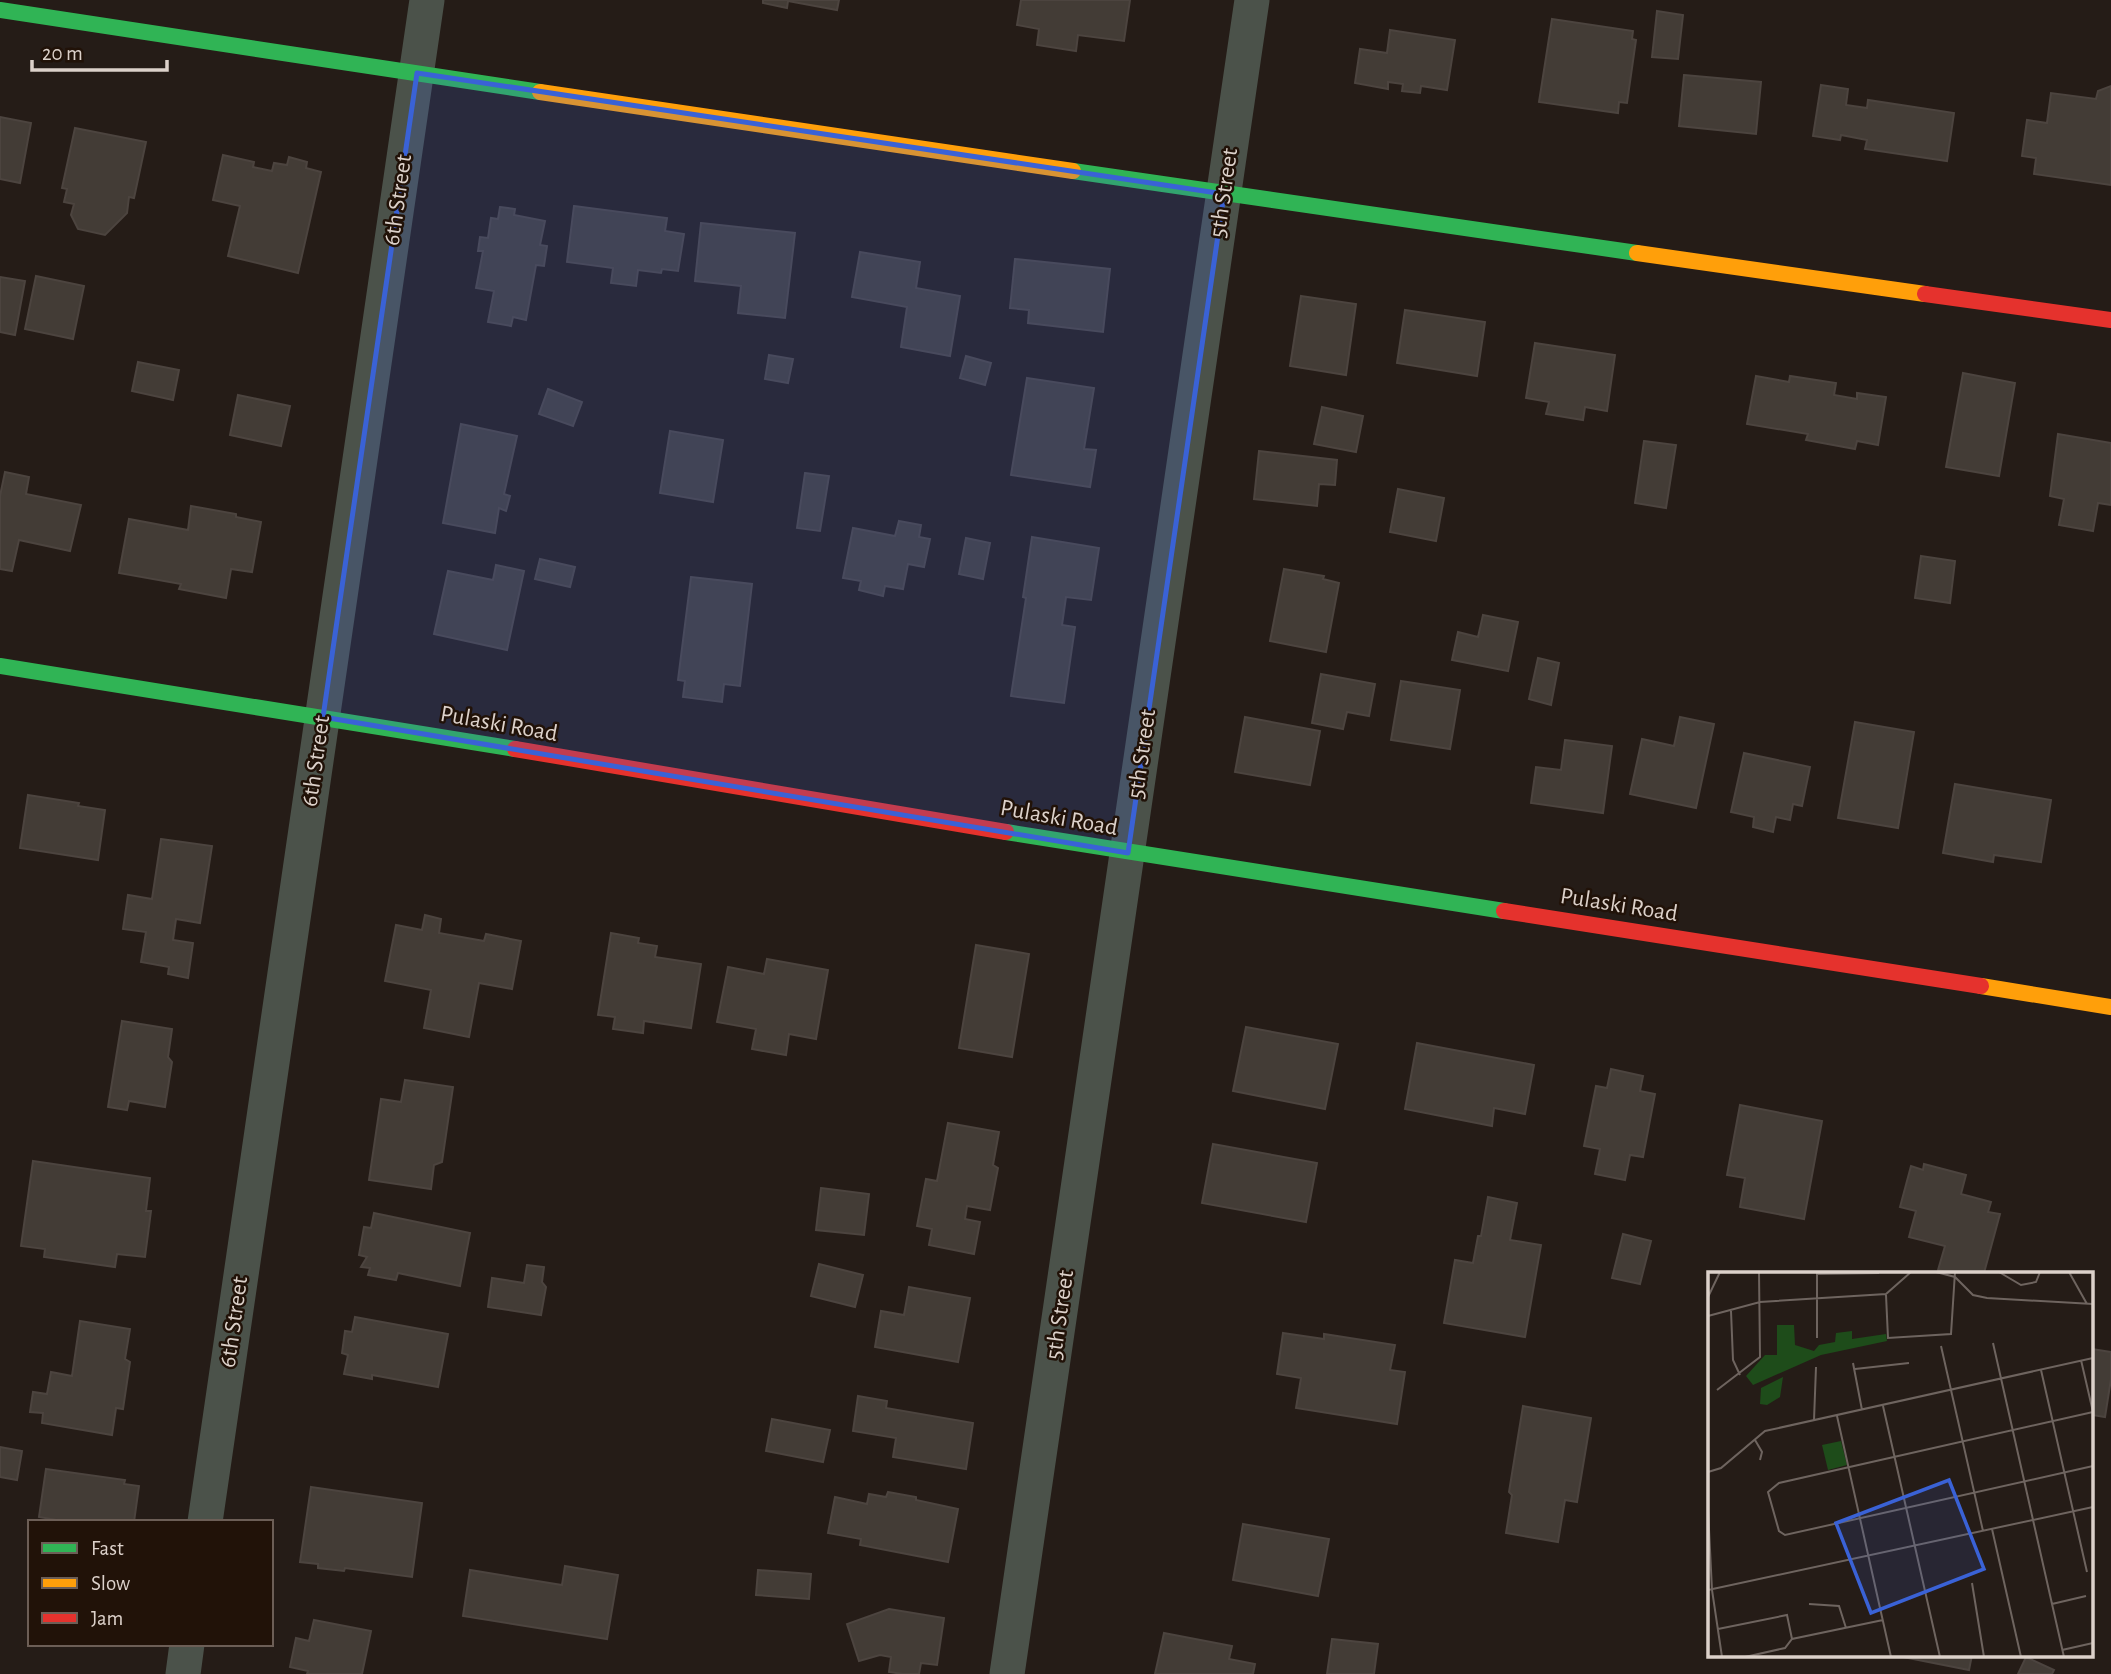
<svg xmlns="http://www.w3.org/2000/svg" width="2111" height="1674" font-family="'Alegreya Sans',sans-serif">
  <rect width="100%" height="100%" fill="#251c17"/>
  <g fill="#433c36" stroke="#4c443f" stroke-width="2">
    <path d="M763,0H839L837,10L788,1L787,8L763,3Z"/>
    <path d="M1021,0H1130L1124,41L1078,35L1076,51L1037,45L1039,29L1017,25Z"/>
    <path d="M1657,11L1683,15L1678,59L1652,57Z"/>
    <path d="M1552,19L1633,31L1632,39L1636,40L1627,103L1619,102L1618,113L1539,102Z"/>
    <path d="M1390,30L1455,40L1447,90L1421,86L1420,93L1402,91L1403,84L1388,82V89L1355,83L1360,49L1387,53Z"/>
    <path d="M1684,75L1761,82L1756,134L1679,126Z"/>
    <path d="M1821,85L1848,89L1846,105L1867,108L1868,100L1954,113L1947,161L1865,149L1867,140L1841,135L1840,140L1813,136Z"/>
    <path d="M2111,86V185L2034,174L2036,158L2022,156L2027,120L2047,123L2051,93L2096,99L2098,91Z"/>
    <path d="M0,117L31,123L20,183L0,179Z"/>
    <path d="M75,128L146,142L134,198L129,197L127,213L105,235L78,229L71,215L74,204L64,202L67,189L62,188Z"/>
    <path d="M223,155L254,162L253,167L272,171L274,163L287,165L289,157L307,162L306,168L321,172L298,273L228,256L240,206L213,200Z"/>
    <path d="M574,206L667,218L665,231L684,234L678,271L662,269L661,273L638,270L636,286L611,283L613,268L567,262Z"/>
    <path d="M500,207L515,209L514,215L545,221L540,245L547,246L544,266L536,265L526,320L513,317L511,326L488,322L494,291L476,288L483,251H478L480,237L488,238L491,218L498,219Z"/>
    <path d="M701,223L795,233L785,318L738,313L741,286L695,281Z"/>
    <path d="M860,252L920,262L916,288L960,296L950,356L901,347L907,307L852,297Z"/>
    <path d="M1015,259L1110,269L1103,332L1028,323L1029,310L1010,308Z"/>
    <path d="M36,276L84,286L73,339L25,329Z"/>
    <path d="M0,277L25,281L15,335L0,332Z"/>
    <path d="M1301,296L1356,304L1346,375L1290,366Z"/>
    <path d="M1405,310L1485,322L1477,376L1397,363Z"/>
    <path d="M1535,343L1615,355L1607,411L1585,407L1583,420L1546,414L1549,402L1526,398Z"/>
    <path d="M769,355L793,359L788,383L765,379Z"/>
    <path d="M966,356L991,363L985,385L960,378Z"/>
    <path d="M138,362L179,370L173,400L132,391Z"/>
    <path d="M1963,373L2015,383L1999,476L1946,467Z"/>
    <path d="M1756,376L1789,382L1790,376L1836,383L1834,395L1857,399V393L1886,397L1878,445L1857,441L1855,449L1806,440L1808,434L1747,424Z"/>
    <path d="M1027,378L1094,388L1084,449L1096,450L1090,487L1011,475Z"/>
    <path d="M548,389L582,402L573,426L539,414Z"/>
    <path d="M238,395L290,406L281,446L230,435Z"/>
    <path d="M1322,407L1363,416L1356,452L1314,444Z"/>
    <path d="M461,424L517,436L504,494L510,496L506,511L499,508L495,533L443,523Z"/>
    <path d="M670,431L723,440L713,502L660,493Z"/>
    <path d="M2058,434L2111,443V505L2098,503L2093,531L2059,525L2064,499L2050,496Z"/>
    <path d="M1644,441L1676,445L1666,508L1635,503Z"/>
    <path d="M1259,451L1337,460L1335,485L1319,484L1317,506L1254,499Z"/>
    <path d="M5,472L29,477L26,494L81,505L70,551L19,540L12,571L0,569V496Z"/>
    <path d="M805,473L829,476L820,531L797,528Z"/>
    <path d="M1398,489L1444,498L1436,541L1390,532Z"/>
    <path d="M191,506L236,514V517L261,522L252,572L231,569L226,598L179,589L181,584L119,573L129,519L188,530Z"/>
    <path d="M899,521L921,525L919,537L930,539L924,567L908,564L903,589L885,586L883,596L859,590L861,581L843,578L853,528L895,536Z"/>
    <path d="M1032,537L1099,548L1091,600L1066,597L1062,625L1075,627L1064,703L1011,696L1026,598L1023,597Z"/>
    <path d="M966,538L990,543L983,579L959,574Z"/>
    <path d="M1921,556L1955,561L1950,603L1915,598Z"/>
    <path d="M540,559L575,567L570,587L535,579Z"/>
    <path d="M496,565L524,571L507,650L434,634L448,571L493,580Z"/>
    <path d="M1284,569L1324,576L1323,579L1339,583L1326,652L1270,641Z"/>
    <path d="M691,577L752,584L740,686L724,684L722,702L683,697L685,681L678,680Z"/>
    <path d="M1483,615L1518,622L1508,671L1452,660L1458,632L1478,637Z"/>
    <path d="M1538,658L1559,663L1551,705L1529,699Z"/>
    <path d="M1321,674L1375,684L1369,716L1347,712L1343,729L1312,723Z"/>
    <path d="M1401,681L1460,690L1450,749L1391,740Z"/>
    <path d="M1245,717L1320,731L1310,785L1235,772Z"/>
    <path d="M1680,717L1714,724L1696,808L1630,794L1642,739L1674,746Z"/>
    <path d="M1855,722L1914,732L1898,828L1838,818Z"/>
    <path d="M1565,740L1612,746L1603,813L1531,803L1536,767L1561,770Z"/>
    <path d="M1744,753L1810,767L1802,806L1793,804L1790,820L1776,817L1773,832L1753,827L1754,817L1731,812Z"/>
    <path d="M1955,784L2051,800L2041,862L1994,855L1993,862L1943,853Z"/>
    <path d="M28,795L79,803L78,806L105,810L98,860L20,848Z"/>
    <path d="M161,839L212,846L200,923L176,919L173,940L193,943L188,978L168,974L169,967L141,962L146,932L123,929L128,895L152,899Z"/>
    <path d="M425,915L441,919L439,933L484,941L486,934L521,941L512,989L479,983L469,1037L424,1028L431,990L385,981L396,925L422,930Z"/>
    <path d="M611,933L639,938L638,943L657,946L655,957L701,964L691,1028L644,1021L643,1033L613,1029L615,1017L598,1015Z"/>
    <path d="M976,945L1029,954L1012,1057L959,1048Z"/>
    <path d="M767,959L828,970L816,1039L789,1034L786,1055L752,1049L756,1029L717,1022L728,967L764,974Z"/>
    <path d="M122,1021L172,1029L168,1057L172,1062L165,1107L129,1101L127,1110L108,1107Z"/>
    <path d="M1246,1027L1338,1044L1325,1109L1233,1091Z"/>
    <path d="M1417,1043L1534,1065L1525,1114L1494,1108L1492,1126L1405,1109Z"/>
    <path d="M1611,1069L1643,1076L1640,1091L1655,1094L1643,1157L1630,1155L1625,1180L1595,1174L1600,1149L1584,1146L1596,1086L1607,1088Z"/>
    <path d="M405,1080L453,1087L442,1162L434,1165L431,1189L369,1180L381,1099L401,1102Z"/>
    <path d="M1740,1105L1822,1121L1804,1219L1740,1207L1745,1178L1727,1175Z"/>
    <path d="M948,1123L999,1132L993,1165L998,1168L990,1210L967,1206L965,1219L980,1222L974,1254L929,1245L932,1229L917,1226L926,1179L937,1181Z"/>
    <path d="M1213,1144L1317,1163L1306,1222L1202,1203Z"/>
    <path d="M33,1161L150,1178L146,1211H151L145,1257L117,1254L115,1267L44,1257L45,1249L21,1246Z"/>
    <path d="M1924,1164L1966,1175L1961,1194L1991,1202L1988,1212L2000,1214L1984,1273H1951L1938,1270L1945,1246L1909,1237L1916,1211L1900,1207L1911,1166L1923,1170Z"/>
    <path d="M821,1188L869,1194L864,1235L816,1230Z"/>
    <path d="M1488,1197L1517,1203L1510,1240L1541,1245L1525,1337L1444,1323L1455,1260L1473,1263L1478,1236H1481Z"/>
    <path d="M374,1213L470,1233L460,1286L398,1273L396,1280L368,1275L370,1268L361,1267L367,1257L359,1255L364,1227L371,1228Z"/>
    <path d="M1623,1234L1651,1241L1640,1284L1612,1278Z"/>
    <path d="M819,1264L863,1275L855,1307L811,1296Z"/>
    <path d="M527,1265L544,1267L542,1282L546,1287L541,1315L488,1307L492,1278L524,1283Z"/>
    <path d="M909,1287L970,1298L958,1362L875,1347L881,1311L904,1315Z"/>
    <path d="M355,1317L448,1334L438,1387L372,1375V1379L344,1374L348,1355L342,1353L345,1331L352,1332Z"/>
    <path d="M80,1321L130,1329L125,1359L130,1362L123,1409L116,1408L112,1435L42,1423L43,1413L30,1412L33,1392L47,1394L51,1372L72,1376Z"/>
    <path d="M1283,1333L1324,1339V1334L1395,1345L1390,1370L1405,1372L1397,1424L1296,1408L1301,1378L1277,1374Z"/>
    <path d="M2092,1349L2111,1352V1379L2105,1417L2092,1415Z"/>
    <path d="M858,1396L887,1401L886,1408L973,1423L966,1469L893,1457L896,1438L853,1431Z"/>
    <path d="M1523,1406L1591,1418L1577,1502L1565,1500L1558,1542L1506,1533L1512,1495L1509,1492Z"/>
    <path d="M772,1419L830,1430L823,1462L766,1451Z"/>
    <path d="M0,1447L22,1451L17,1480L0,1477Z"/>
    <path d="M46,1469L125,1480L124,1484L139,1486L134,1522H68L39,1517Z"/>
    <path d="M311,1487L422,1503L412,1577L345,1568L344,1571L318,1568V1564L300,1562Z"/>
    <path d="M888,1492L916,1497V1500L958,1509L948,1562L860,1545L861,1539L828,1533L835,1497L867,1504L869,1494L886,1497Z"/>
    <path d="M1243,1524L1329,1539L1318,1596L1233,1580Z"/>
    <path d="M565,1566L618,1575L607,1639L463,1616L470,1570L562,1585Z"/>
    <path d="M758,1570L811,1574L809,1599L756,1595Z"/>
    <path d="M889,1609L944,1618L937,1665L921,1663L919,1674H903L889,1672L891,1657L880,1655L859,1661L847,1624Z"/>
    <path d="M314,1620L371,1631L362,1674H307L308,1671L290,1667L296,1638L309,1641Z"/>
    <path d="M1164,1633L1232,1646L1229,1659L1255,1664L1253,1674H1155Z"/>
    <path d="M1332,1639L1378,1644L1374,1674H1327Z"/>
    <path d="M1893,1655H1972L1969,1670Z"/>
    <path d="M2026,1657L2054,1670L2052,1674H2018Z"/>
  </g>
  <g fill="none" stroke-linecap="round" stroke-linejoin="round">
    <g stroke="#4b524a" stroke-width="35">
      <path d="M205,1522L427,0"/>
      <path d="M183,1674L187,1644"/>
      <path d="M1007,1674L1252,0"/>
    </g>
    <g stroke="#30b455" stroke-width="16">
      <path d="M0,10L540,92"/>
      <path d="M1073,171L1637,253"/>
      <path d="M0,666L515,749"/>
      <path d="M1006,832L1504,911"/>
    </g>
    <g stroke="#ff9f0a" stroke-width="16">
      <path d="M540,92L1073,171"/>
      <path d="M1637,253L1925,294"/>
      <path d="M1981,986L2111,1007"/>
    </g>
    <g stroke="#e5322d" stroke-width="16">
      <path d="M1925,294L2111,320"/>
      <path d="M515,749L1006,832"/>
      <path d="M1504,911L1981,986"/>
    </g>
  </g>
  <path fill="#3a62d6" fill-opacity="0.2" stroke="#3a62d6" stroke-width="5" stroke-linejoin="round" d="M417,73L1224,194L1128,853L323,717Z"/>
  <g text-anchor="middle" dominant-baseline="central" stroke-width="5" stroke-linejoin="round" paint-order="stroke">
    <g font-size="24" fill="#dcd1ca" stroke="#211208">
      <text transform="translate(1224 193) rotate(-82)">5th Street</text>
      <text transform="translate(398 200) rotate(-82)">6th Street</text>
      <text transform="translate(499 724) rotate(10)">Pulaski Road</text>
      <text transform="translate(1142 754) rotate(-82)">5th Street</text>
      <text transform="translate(316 761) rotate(-82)">6th Street</text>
      <text transform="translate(1059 818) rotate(10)">Pulaski Road</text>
      <text transform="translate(1619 905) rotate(9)">Pulaski Road</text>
      <text transform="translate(1060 1315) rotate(-82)">5th Street</text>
      <text transform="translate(234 1322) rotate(-82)">6th Street</text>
    </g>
  </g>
  <g transform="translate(1708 1272)">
    <rect width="385" height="385" fill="#251c17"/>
    <path d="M69,53H86L87,73L106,79L111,73L127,70L128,61L144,59V67L178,62L179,69L113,83L45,113L38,104L57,83H69ZM75,105L72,125L59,133L52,132L53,116ZM133,169L139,193L120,198L114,173Z" fill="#1e4c1a"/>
    <path fill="none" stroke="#6e645f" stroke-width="2" d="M228,0L247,5L265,23L279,26L385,32M291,0L313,13L328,10L332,0M361,0L379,32M109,2L171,1M178,23L180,66L243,62L247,0M0,25L12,0M23,39L25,88L32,103M0,44L52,30L178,22L203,0M109,66V0M285,71L356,385M233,74L275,259M373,88L385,140M145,91L154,138M147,97L201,91M333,98L379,300M9,118L52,85L51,0M175,134L232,385M385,140L71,211L60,220L71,259L77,263L385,194M129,144L183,385M106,148L108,95M47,168L54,180L52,188M0,200L13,196L57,159L385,86M0,237L4,318L14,385M284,257L313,385M264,311L276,385M0,318L385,235M101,332L131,334L138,356M344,332L378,324M10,357L79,343L84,367M354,378L385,371M37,385L77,376L84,367L175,348"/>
    <path fill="#3a62d6" fill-opacity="0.15" stroke="#3a62d6" stroke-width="3.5" d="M241,208L276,297L163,341L128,251Z"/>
    <rect width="385" height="385" fill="none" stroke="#dcd1ca" stroke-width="3.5"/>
  </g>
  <rect x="28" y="1520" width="245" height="126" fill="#211208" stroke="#6c5e56" stroke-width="2"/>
  <rect x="42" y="1543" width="35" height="10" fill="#30b455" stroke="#6c5e56" stroke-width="2"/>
  <text x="91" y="1555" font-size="21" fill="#dcd1ca">Fast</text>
  <rect x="42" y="1578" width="35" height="10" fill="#ff9f0a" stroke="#6c5e56" stroke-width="2"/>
  <text x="91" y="1590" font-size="21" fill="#dcd1ca">Slow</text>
  <rect x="42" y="1613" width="35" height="10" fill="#e5322d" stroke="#6c5e56" stroke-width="2"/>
  <text x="91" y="1625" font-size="21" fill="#dcd1ca">Jam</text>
  <path d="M32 60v10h135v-10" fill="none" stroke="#dcd1ca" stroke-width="3.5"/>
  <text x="42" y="60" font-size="21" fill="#dcd1ca" stroke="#211208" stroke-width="5" paint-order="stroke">20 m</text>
</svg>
